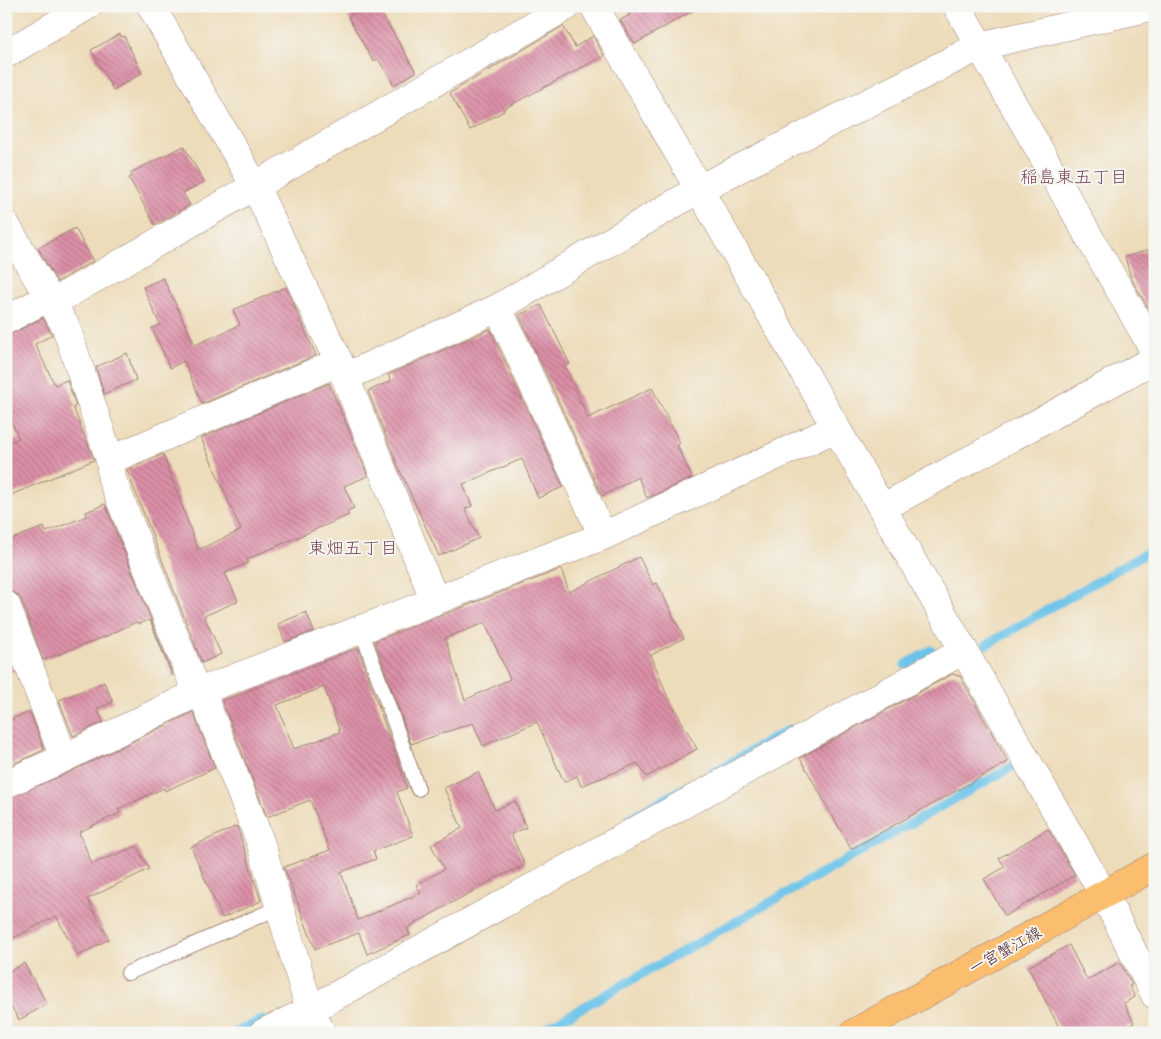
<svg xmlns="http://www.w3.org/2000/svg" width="1161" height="1039" font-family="Sriracha,'Klee One',sans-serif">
  <defs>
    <pattern id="building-back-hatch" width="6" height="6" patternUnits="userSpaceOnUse" patternTransform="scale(1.25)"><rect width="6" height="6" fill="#dc90a7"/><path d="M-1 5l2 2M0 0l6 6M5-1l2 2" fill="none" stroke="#b47588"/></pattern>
  </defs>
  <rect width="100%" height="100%" fill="#f6f6f2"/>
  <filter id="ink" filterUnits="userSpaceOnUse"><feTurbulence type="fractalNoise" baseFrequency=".02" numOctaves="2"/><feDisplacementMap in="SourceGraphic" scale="10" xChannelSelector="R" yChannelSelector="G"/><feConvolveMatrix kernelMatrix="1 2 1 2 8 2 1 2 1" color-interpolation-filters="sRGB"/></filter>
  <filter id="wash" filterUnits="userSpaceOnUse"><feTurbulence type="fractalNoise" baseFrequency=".0096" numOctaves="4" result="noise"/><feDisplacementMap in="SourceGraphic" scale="20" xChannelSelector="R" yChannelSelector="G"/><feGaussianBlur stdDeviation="1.12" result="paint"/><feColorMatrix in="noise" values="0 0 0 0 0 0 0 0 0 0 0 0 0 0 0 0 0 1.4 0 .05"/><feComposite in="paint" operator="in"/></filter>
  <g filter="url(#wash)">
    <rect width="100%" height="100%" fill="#eddcb9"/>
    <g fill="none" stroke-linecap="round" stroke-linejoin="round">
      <g stroke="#6bc3e9" stroke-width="9">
        <path d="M986,645L1155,548"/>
        <path d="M905,665L931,650"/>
        <path d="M710,774L790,729"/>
        <path d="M630,818L693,783"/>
        <path d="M234,1033L263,1019"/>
        <path d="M537,1033L1017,764"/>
      </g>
    </g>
    <g id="blocks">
      <g fill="url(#building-back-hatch)" fill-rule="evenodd">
        <path d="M368,6H377L416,72L394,85L378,59L373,61L348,17Z"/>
        <path d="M625,6H701L635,44L620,20L630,15Z"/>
        <path d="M563,26L575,47L593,36L604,56L503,109L504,111L470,130L450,93Z"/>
        <path d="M120,34L121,37L124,36L142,73L113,90L91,50Z"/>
        <path d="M184,146L204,182L183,193L190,205L155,225L129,178L133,176L130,173Z"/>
        <path d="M75,228L93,261L57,282L38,248Z"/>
        <path d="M1155,248V320L1131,278L1125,257Z"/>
        <path d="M163,278L195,345L240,325L233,310L286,287L316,355L202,404L184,361L170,368L152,328L160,325L143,287Z"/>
        <path d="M541,305L570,364L565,366L588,418L652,388L680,443L677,445L692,478L647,498L638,477L602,496L519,315Z"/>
        <path d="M43,318L52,335L35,344L55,385L67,380L76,406L73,407L94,460L6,497V444L19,438L6,411V336Z"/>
        <path d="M490,329L563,487L538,498L522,459L463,484L472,506L465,509L479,538L439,556L397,464L368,391L391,381L388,375Z"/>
        <path d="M127,353L136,380L104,394L96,367Z"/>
        <path d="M329,383L368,476L344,486L354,508L347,511L349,515L247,559L248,563L225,573L238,601L204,616L221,654L202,663L127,470L163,454L198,550L241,530L201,438Z"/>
        <path d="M105,504L173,675L172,676L150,620L138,624L136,622L107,636L43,660L21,599L15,593L6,590V541L44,527L46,532L87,516L86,512Z"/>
        <path d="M639,557L653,585L657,583L684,638L651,655L666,693L697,749L646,777L638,763L581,786L577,776L564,782L537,722L483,746L473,723L411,744L375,641L561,569L569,592ZM485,623L510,679L465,700L445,638Z"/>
        <path d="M306,612L314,631L285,642L278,624Z"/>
        <path d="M358,648L407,788L397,792L413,836L373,851L376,859L341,872L358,920L421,893L416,885L444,869L431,845L462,828L444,788L478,772L495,810L515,801L526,828L511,834L525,865L498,877L407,928L410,935L367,954L359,933L315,949L284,867L330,850L310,800L267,817L222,701ZM324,687L340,732L294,749L277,705Z"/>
        <path d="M6,650L14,671L6,674Z"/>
        <path d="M952,674L960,676L1008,762L851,849L800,758Z"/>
        <path d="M104,682L113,702L97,709L103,722L73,736L59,700Z"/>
        <path d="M30,712L44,750L6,767V721Z"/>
        <path d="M193,712L215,768L165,791L164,788L118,809L120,813L79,832L92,864L137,846L149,869L87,899L109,939L78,956L56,916L6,942V799L70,772Z"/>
        <path d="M237,826L261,901L222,918L191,847Z"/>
        <path d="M1048,829L1075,875L1005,916L984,879L1005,867L999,858Z"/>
        <path d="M1069,945L1087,980L1120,962L1132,985L1129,986L1135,997L1124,1003L1134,1023L1116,1033H1062L1028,967Z"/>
        <path d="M24,963L47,1004L19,1020L6,998V973Z"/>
      </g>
    </g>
  </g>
  <g filter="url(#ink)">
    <use href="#blocks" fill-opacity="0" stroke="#9c7e72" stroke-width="1"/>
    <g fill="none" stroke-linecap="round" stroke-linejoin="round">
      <g stroke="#9c7e72" stroke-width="16">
        <g id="lane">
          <path d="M361,629L418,789"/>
          <path d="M128,973L280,907"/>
        </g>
      </g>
      <g stroke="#9c7e72" stroke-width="29">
        <g id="street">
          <path d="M151,6L255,186L339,362L435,601"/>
          <path d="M594,6L1104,895L1155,995"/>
          <path d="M957,6L1155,352"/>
          <path d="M6,54L87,6"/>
          <path d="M6,225L66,327L110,460L112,479L197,693"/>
          <path d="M52,303L567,6"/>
          <path d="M498,308L603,536"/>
          <path d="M6,320L49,297"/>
          <path d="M345,377L498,308L699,189L980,46L1155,6"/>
          <path d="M110,460L339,362"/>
          <path d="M882,508L1155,359"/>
          <path d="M6,605L64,758"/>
          <path d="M201,691L260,841L310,1010L322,1033"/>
          <path d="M6,784L64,758L201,691L603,536L836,428"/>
          <path d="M263,1033L310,1010L964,650"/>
        </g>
      </g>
      <g stroke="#9c7e72" stroke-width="29">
        <path id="primary" d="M854,1033L1155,866"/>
      </g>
      <use href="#lane" stroke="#fff" stroke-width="14"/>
      <use href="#street" stroke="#fff" stroke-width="28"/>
      <use href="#primary" stroke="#fbbd6e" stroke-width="28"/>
    </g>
  </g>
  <g text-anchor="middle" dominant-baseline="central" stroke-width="4" stroke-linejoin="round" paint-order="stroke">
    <g font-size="16" fill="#4a1f2b" stroke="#f6f6f2">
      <text transform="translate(1005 950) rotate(-29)">一宮蟹江線</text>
    </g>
    <g font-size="18" fill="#7d4756" stroke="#f6f6f2">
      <text x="1074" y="177">稲島東五丁目</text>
      <text x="353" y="548">東畑五丁目</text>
    </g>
  </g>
  <rect width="1161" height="1039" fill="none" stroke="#f6f6f2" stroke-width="25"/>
</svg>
